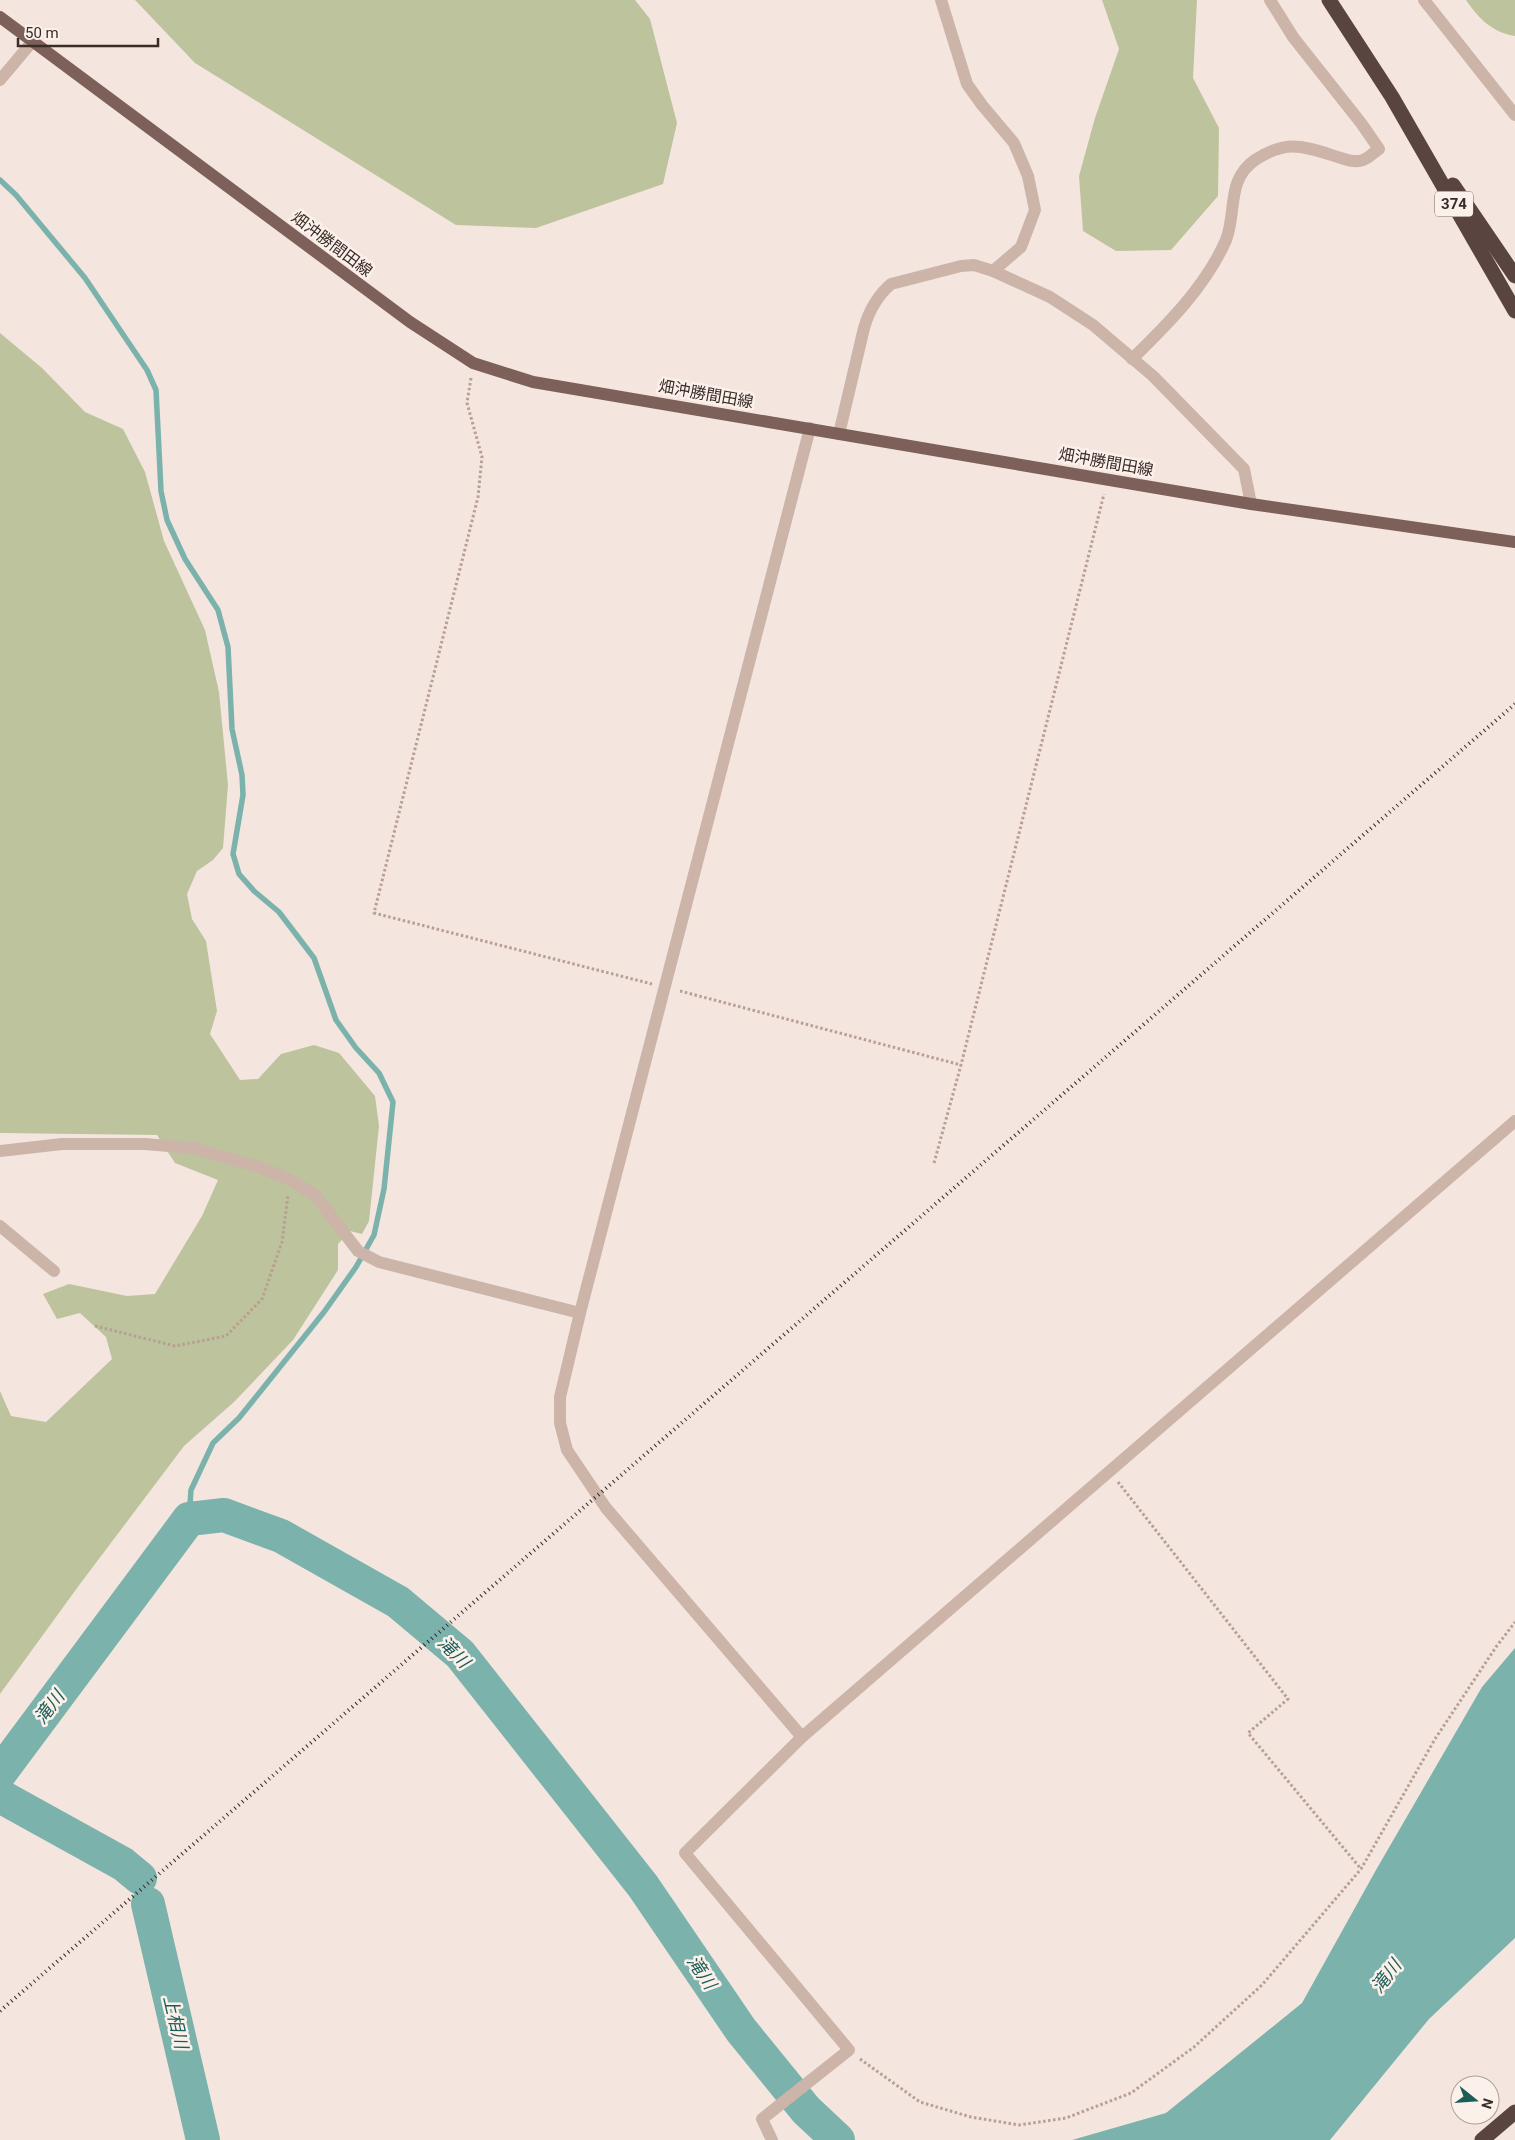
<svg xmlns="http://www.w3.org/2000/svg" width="1515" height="2140" font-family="Roboto,'Noto Sans JP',sans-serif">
  <rect width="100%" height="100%" fill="#f4e6de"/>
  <g fill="#bcc39d">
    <path d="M135,0H635L650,19L677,123L663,184L536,228L456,225L195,63Z"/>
    <path d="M1102,0H1197L1193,78L1219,128L1218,196L1171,250L1116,251L1083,231L1079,176L1095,118L1119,49Z"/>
    <path d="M1466,0H1515V36C1493,33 1478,18 1466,0Z"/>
    <path d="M0,333L42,368L85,412L123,429L145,472L164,541L205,630L219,692L228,785L223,848L213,860L197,871L187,894L192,919L206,941L217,1011L210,1034L240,1080L258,1079L281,1054L314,1045L339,1053L375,1096L379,1126L369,1221L362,1234L350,1231L338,1244V1270L293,1340L234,1402L184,1446L80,1584L0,1694V1391L11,1416L46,1422L112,1359L106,1337L80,1313L57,1319L43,1294L69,1284L127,1296L155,1294L202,1216L218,1180L175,1163L157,1135L0,1133Z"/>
  </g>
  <path fill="#7bb2ac" d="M1515,1648V1938L1429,2019L1330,2140H1072L1166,2113L1302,2003L1376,1870L1482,1687Z"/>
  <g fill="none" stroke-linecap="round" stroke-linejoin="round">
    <path stroke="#7bb2ac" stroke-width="5.5" d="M0,180L16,195L85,278L147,370L156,390L161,491L167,520L185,559L218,610L228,647L232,729L242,775L243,795L233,854L239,874L254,891L279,912L314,958L336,1020L356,1048L379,1073L393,1102L384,1189L374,1235L356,1267L324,1312L239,1418L213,1443L191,1490L189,1519"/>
    <g stroke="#7bb2ac" stroke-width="34">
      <path d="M0,1773L189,1519L224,1515L281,1536L398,1602L460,1654L643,1886L741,2030L806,2110L838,2140"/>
      <path d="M0,1796L123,1864L140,1878"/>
      <path d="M148,1904L203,2140"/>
    </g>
    <g stroke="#b89e93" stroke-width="3" stroke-dasharray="2.5 2.5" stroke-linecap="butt">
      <path d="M471,378L467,403L482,457L478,497L374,913L652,984"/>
      <path d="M680,991L961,1065"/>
      <path d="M934,1163L961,1065L1104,494"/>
      <path d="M95,1326L175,1346L226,1336L262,1299L282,1242L288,1195"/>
      <path d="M1118,1482L1288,1699L1248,1733L1361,1869"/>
      <path d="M860,2059L920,2102L971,2117L1019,2125L1066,2118L1131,2093L1194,2047L1262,1985L1361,1869L1435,1739L1496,1647L1515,1622"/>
    </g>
    <g stroke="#ccb4a9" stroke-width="12">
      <path d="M941,0L967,84L982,105L1014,143L1028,176L1035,210L1021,247L993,271"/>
      <path d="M1424,0L1515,115"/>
      <path d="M0,80L32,42"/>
      <path d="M1132,359C1168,324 1206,286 1226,240C1237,212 1226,180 1255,160C1288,138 1306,147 1341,158C1348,160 1356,163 1363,160C1369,158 1374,152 1379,149L1361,123L1293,37L1270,0"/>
      <path d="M839,434L864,328C869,311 877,296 891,284L961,266L974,265L993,271L1050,297L1093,325L1153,376L1244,469L1251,504"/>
      <path d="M0,1151L62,1144H145L193,1148L259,1167L290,1180L315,1195L358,1251L379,1262L580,1313"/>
      <path d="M0,1226L54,1271"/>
      <path d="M802,1737L606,1508L567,1450L560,1423V1397L580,1313L810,428"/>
      <path d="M772,2140L762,2119L849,2050L685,1853L802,1737L1515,1121"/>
    </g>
    <path stroke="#7c6059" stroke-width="12" d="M0,17L410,322L473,363L533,382L1251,504L1515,542"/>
    <g stroke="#5a4440" stroke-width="15">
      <path d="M1329,0L1392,97L1515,311"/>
      <path d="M1453,185L1515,276"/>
      <path d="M1482,2140L1515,2112"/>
    </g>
    <path stroke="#392c29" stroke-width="4" stroke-dasharray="1 4" stroke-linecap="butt" d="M0,2011L1515,704"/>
  </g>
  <g text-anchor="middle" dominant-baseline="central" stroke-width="5" stroke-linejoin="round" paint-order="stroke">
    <rect fill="#fbf1ea" stroke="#736763" stroke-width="1" x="1435" y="191.5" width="38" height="25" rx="4"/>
    <g font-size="15" font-weight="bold" fill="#392c29">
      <text x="1454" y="204">374</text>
    </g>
    <g font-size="16" fill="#392c29" stroke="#fbf1ea">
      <text transform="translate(332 244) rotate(37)">畑沖勝間田線</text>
      <text transform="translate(706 394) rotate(10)">畑沖勝間田線</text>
      <text transform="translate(1106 462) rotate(10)">畑沖勝間田線</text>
    </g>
    <g font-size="18" font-style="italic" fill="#1c5d58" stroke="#fbf1ea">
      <text transform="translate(454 1652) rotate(45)">滝川</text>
      <text transform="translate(49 1707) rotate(-53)">滝川</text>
      <text transform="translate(702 1972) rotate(56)">滝川</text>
      <text transform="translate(1386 1976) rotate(-52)">滝川</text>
      <text transform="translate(176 2022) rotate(77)">上相川</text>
    </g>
  </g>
  <g transform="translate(1475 2100) rotate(107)"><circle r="24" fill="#fbf1ea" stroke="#ada29d"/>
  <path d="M0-4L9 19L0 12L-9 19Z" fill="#1c5d58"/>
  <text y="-8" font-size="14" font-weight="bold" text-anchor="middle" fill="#392c29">N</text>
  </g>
  <path d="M18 38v8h140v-8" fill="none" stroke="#392c29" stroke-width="2.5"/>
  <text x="25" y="38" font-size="15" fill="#392c29" stroke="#fbf1ea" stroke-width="4" paint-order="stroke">50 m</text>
</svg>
